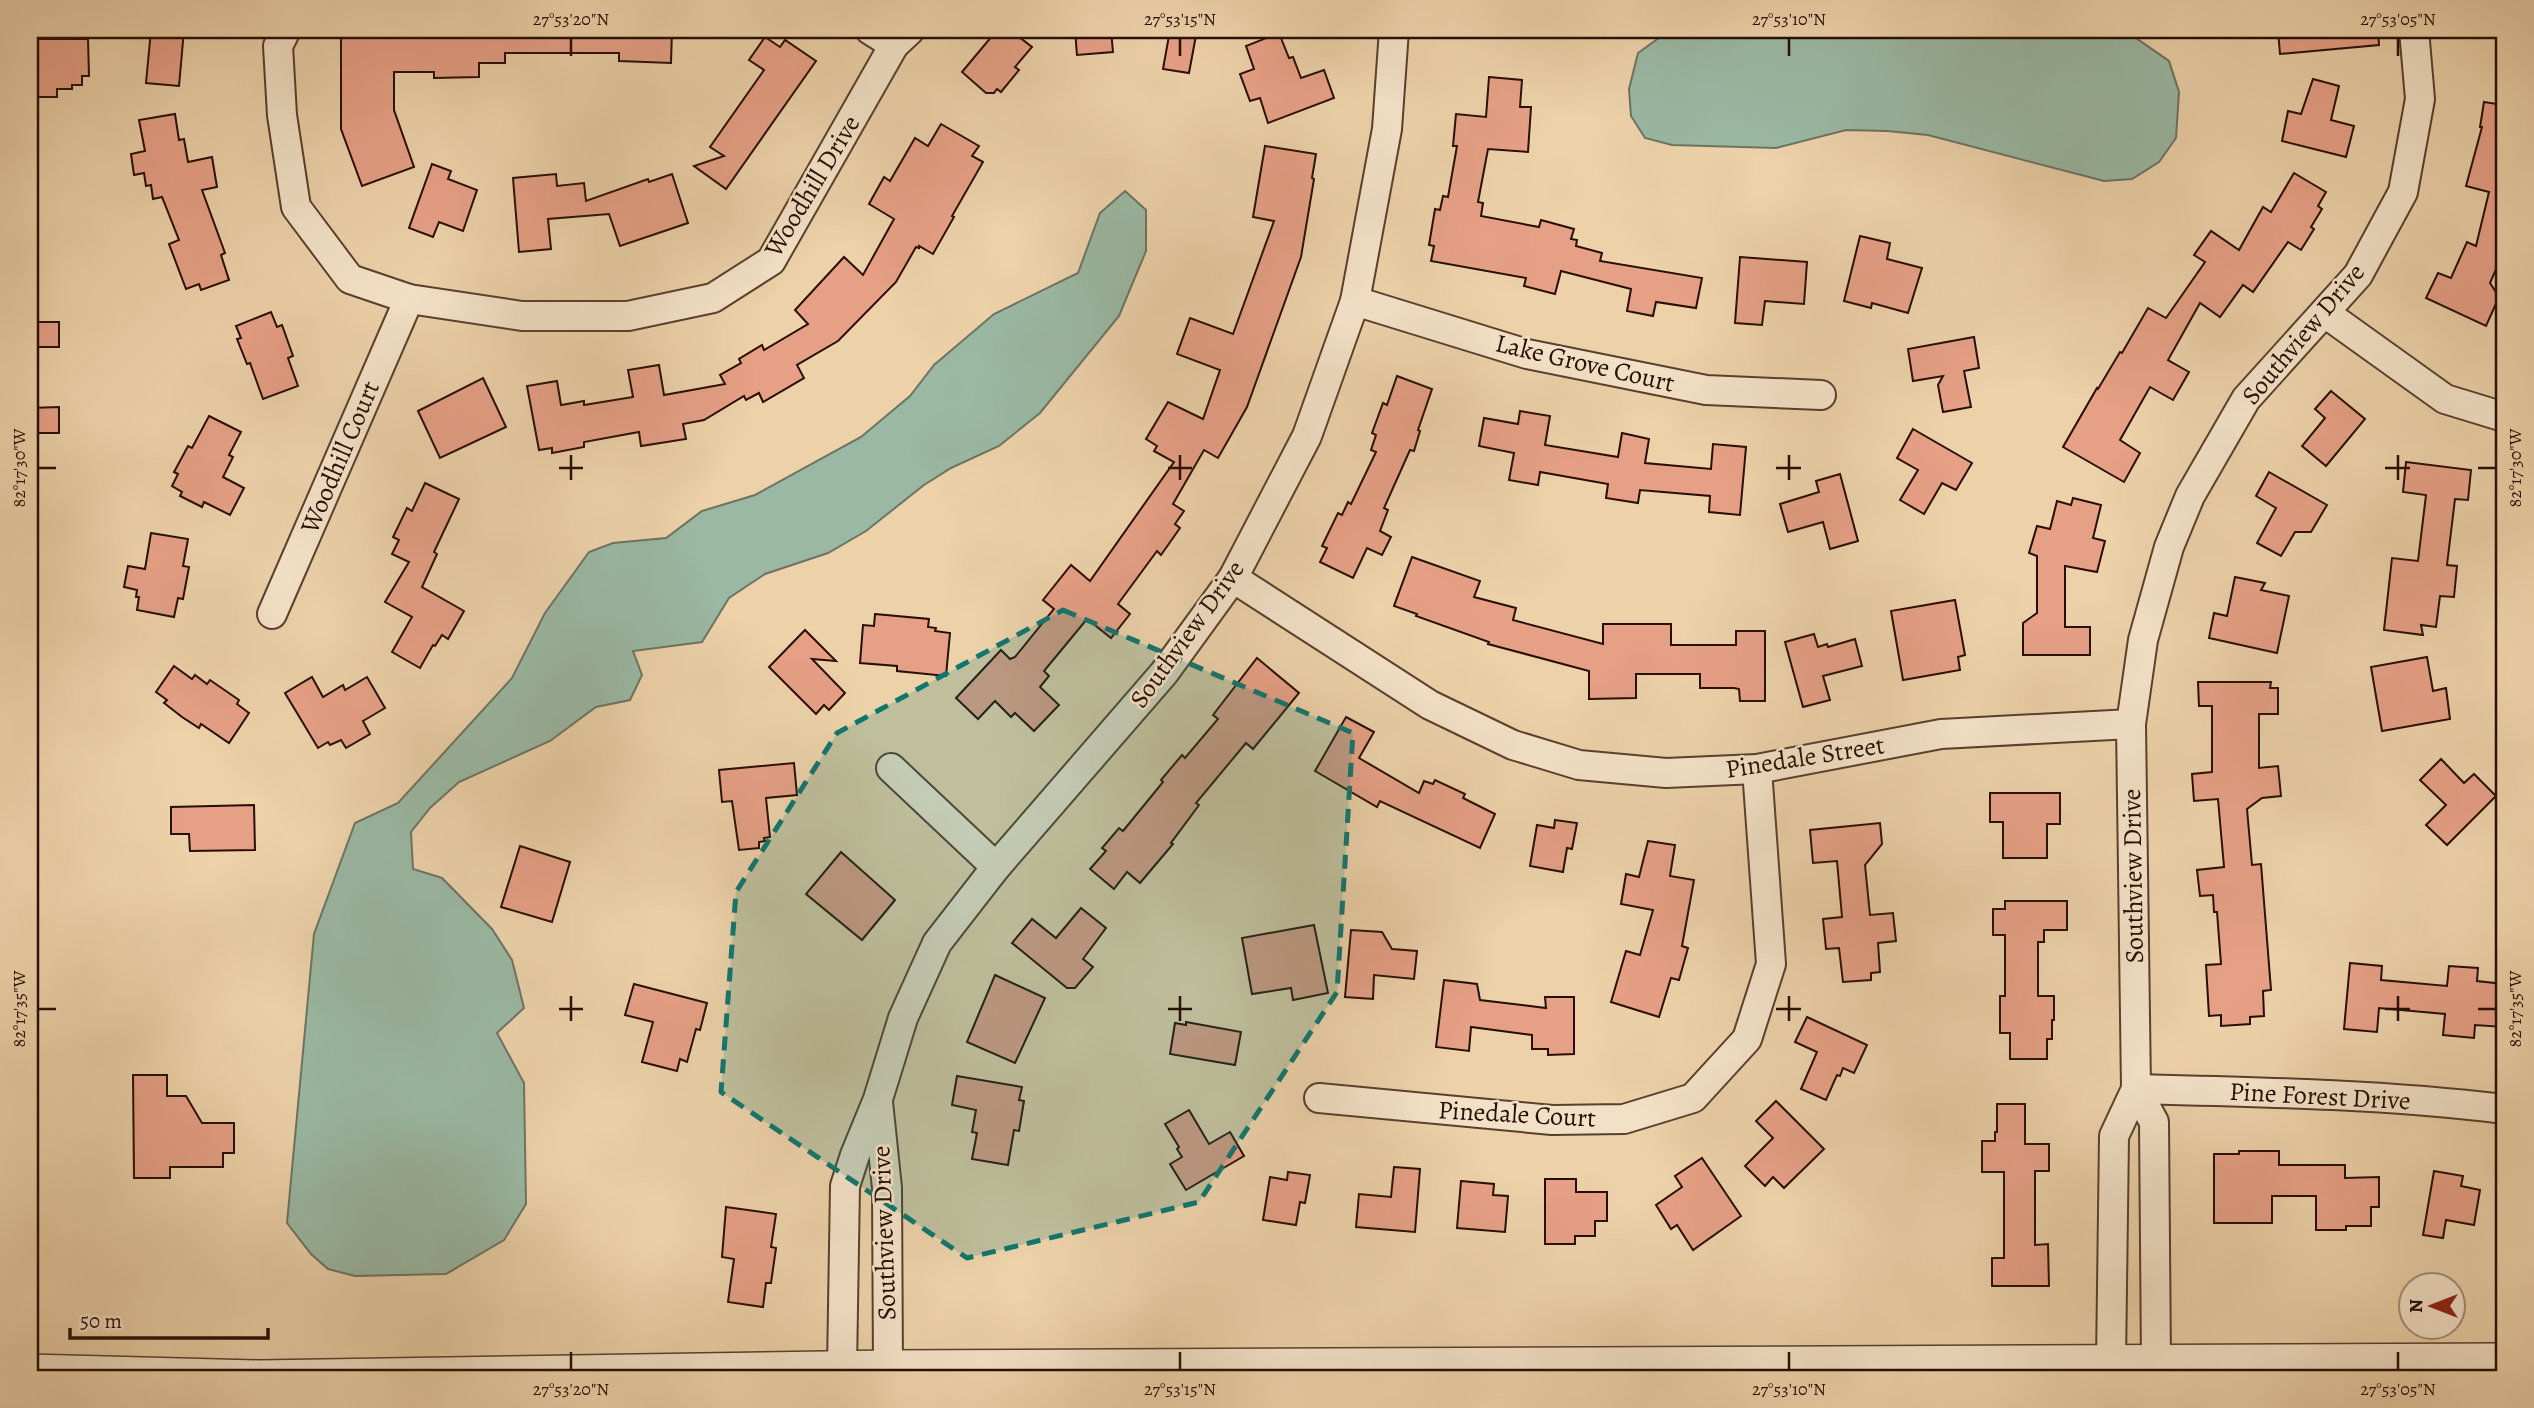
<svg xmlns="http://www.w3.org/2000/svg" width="2534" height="1408" font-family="Alegreya,serif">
  <rect width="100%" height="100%" fill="#ecd1a9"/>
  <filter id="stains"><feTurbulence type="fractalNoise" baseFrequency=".00286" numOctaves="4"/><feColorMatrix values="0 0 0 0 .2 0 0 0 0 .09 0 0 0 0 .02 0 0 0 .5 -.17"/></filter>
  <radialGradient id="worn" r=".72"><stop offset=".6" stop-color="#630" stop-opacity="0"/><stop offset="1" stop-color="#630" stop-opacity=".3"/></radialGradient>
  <g fill="#9ab8a3" stroke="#6c7463" stroke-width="2">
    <path d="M1670,30H2120L2130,34L2169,61L2179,92L2176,138L2159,162L2132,179L2104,181L1928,135L1887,131L1846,130L1776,148L1672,145L1645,138L1631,116L1629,89L1638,53Z"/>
    <path d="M1125,191L1146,210V251L1119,316L1040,413L999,446L951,468L924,485L866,531L828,553L765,574L729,598L702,642L633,651L642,675L630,700L596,707L550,741L459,782L430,808L411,832L413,869L442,878L492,929L512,960L524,1008L497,1033L524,1083L526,1204L504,1240L446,1274L355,1276L328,1269L311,1254L287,1223L314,934L355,823L398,803L512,678L545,613L589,552L613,543L666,538L702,511L755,495L861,437L910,396L934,365L994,314L1078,273L1100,213Z"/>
  </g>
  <g fill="#e6a086" stroke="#280e04" stroke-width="2">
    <path d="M151,30H184L179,86L146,83Z"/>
    <path d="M341,30H672L671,63L619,61V53H505V63H479V77L434,78V72H394V110L414,167L362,186L341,129Z"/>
    <path d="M997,30H1010L1032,47L1015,67L1019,70L1001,92L997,89L994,93H986L962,72Z"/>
    <path d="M1075,30H1111L1113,52L1077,55Z"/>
    <path d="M1170,30H1197L1189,73L1163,69Z"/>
    <path d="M2278,30H2378L2379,45L2280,54Z"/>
    <path d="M1279,33L1289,58L1293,57L1301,78L1324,70L1334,98L1268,123L1260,98L1250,101L1240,74L1254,69L1246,46Z"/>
    <path d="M765,37L780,47L785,40L816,61L726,189L694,166L724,156L710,147L764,70L749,60Z"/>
    <path d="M30,39H88L89,76H82V85H72V89H57V97H30Z"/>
    <path d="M1489,77L1522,80L1520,107H1531L1528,152L1488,149L1478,202L1483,203L1481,216L1539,227L1541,220L1574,229L1571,239L1577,240L1576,246L1602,253L1600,261L1702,278L1696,308L1656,302L1653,316L1627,311L1631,289L1561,271L1555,294L1524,286L1526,278L1431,261L1434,246L1429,245L1435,209L1440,210L1443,196L1448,197L1457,146H1453L1456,114L1486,117Z"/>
    <path d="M2313,79L2339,86L2331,120L2354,126L2346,157L2282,141L2288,111L2301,114Z"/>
    <path d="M2484,102L2504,105V251L2490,283L2499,297L2486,326L2426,298L2438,273L2451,278L2467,242L2476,246L2489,192L2466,186L2482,127H2480Z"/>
    <path d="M175,114L179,140L184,139L188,162L212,157L217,187L202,190L225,253L221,255L229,280L201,290L199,284L186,289L169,244L179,240L162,197L153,199L151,185L146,186L144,173L134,175L131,154L145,151L139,120Z"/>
    <path d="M941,124L979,146L972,156L983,162L952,216L954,217L933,254L919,246V248L916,247L896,282L838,341L797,365L804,378L763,402L759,393L746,400L744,396L704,420L683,424L686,439L641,446L639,432L584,442V447L552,453V448L539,450L527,386L557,381L561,405L584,401V405L633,397L628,370L659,365L664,395L725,384L720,375L741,363L739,359L762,345L764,350L808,324L795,310L844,257L863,275L894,219L869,204L884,177L890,181L915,138L928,146Z"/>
    <path d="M1265,146L1316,154L1312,178L1314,179L1301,257L1247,407L1218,458L1204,450L1173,504L1184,511L1175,524L1180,528L1161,555L1157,551L1118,604L1130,614L1111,638L1087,619L1044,671L1049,676L1040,687L1059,705L1034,731L1015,713L1011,717L995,701L978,719L956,698L1001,650L1010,659L1015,657L1054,609L1043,600L1071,565L1090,581L1174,462L1154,451L1157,446L1146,439L1168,402L1203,419L1220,370L1177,354L1190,318L1233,334L1274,221L1253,217Z"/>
    <path d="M432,164L451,171L448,179L477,190L463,231L439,222L433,237L409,228Z"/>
    <path d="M2294,173L2326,192L2318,206L2322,209L2311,227L2314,229L2301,250L2288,242L2253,292L2243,285L2220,317L2200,303L2168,360L2189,372L2173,400L2150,387L2120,440L2140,453L2124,482L2063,447L2097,388L2098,389L2120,352L2122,353L2148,308L2166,318L2205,262L2194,255L2211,231L2239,250L2263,207L2271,212Z"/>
    <path d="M556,174L557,186L584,183L586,201L648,179L649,182L672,174L688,223L620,246L609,214L548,219L551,249L519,252L513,178Z"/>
    <path d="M1860,236L1890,243L1887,259L1922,268L1908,313L1872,303L1871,308L1844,301Z"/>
    <path d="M1740,257L1807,262L1804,304L1765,301L1762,325L1735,323Z"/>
    <path d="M271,312L277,327L282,325L293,356L288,358L298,386L263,399L250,363L247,364L237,339L241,338L236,326Z"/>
    <rect x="30" y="322" width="29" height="25"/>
    <path d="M1974,337L1979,368L1964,371L1971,407L1943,412L1938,385L1943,376L1913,381L1908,349Z"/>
    <path d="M1397,376L1432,389L1418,430L1420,431L1414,451L1410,450L1384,508L1388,510L1380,531L1391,537L1382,555L1367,548L1353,578L1320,562L1327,548L1322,546L1338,513L1342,515L1348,502L1351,504L1376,452L1371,450L1376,435L1372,433L1383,403L1387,405Z"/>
    <path d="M483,378L506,427L440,458L418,411Z"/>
    <path d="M2331,391L2365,419L2326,466L2302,446L2325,418L2315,409Z"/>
    <path d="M59,407V433H30V408Z"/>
    <path d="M1520,411L1550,416L1545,445L1618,457L1622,433L1649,439L1645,463L1711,469L1713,444L1746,447L1740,515L1709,512L1710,496L1640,490L1638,503L1606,498L1608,484L1540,472L1538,485L1509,480L1514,453L1479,446L1484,418L1518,424Z"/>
    <path d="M209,416L241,432L229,455L233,457L223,477L244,488L230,515L204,502L202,507L180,496L182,492L172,486L178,474L174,472L188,446L192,448Z"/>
    <path d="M1913,429L1972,463L1956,490L1942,483L1924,514L1900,500L1918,470L1897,458Z"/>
    <path d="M2406,462L2471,470L2468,500L2455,499L2447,565L2457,566L2454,597L2440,596L2436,627L2421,625L2423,635L2384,630L2392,558L2418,561L2426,495L2403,492Z"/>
    <path d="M2269,472L2327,505L2311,532H2295L2281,556L2257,543L2276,508L2256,496Z"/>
    <path d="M1840,474L1858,541L1830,549L1823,522L1788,532L1780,504L1819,492L1816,481Z"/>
    <path d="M425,483L459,499L434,552L437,554L422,587L464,611L448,639L442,635L435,646L433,645L420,668L392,652L412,617L385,602L409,562L392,554L399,540L393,537L407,508L412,511Z"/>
    <path d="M2073,498L2101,505L2093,538L2105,541L2097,572L2065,566V627H2090V655H2023V623L2037,613V556L2029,553L2037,526L2050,529L2057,501L2071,505Z"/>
    <path d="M151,533L188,539L183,566L189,567L183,599L178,598L174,617L137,610L139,597H136L137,590L124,587L128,566L145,569Z"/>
    <path d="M1412,557L1480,581L1474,597L1516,608L1513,620L1603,644V624H1671V645H1736V631H1765V701H1740L1739,689L1734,688H1700V674H1636V698L1589,699V671L1488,644L1489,642L1416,616L1417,614L1394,606Z"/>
    <path d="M2235,577L2265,583L2261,590L2289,596L2277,653L2209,638L2214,613L2227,616Z"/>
    <path d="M1955,600L1965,655L1958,657L1960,670L1903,680L1891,611Z"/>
    <path d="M875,614L929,619L928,627L936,628L935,631L950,633L946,676L897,671V666L860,663L863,625L874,626Z"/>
    <path d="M805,630L836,661L812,659L845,693L829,710L824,705L816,714L769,667Z"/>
    <path d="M1814,634L1818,647L1827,644L1828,647L1855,639L1862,666L1823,676L1830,700L1803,707L1785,642Z"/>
    <path d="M2427,657L2433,691L2446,688L2450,719L2382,731L2371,667Z"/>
    <path d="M1257,658L1299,693L1253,749L1246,743L1196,803L1199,805L1171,843L1173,844L1140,883L1127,872L1114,889L1090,869L1106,851L1102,848L1119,828L1123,831L1163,782L1161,780L1182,755L1185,758L1218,719L1213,715Z"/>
    <path d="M174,666L192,679L195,675L207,684L210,680L239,700L237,704L249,713L229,743L201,724L199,728L182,717L164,703L167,700L156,692Z"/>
    <path d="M312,677L323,697L343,685L345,690L367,677L385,708L363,721L370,734L346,748L341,740L330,745L328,742L318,748L285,693Z"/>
    <path d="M2198,682H2271L2270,688H2278V714H2259V768L2278,766L2281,796L2262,798L2247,809L2252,865L2261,864L2271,990L2263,991L2264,1016L2250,1017V1024L2221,1026V1015L2209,1016L2206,965L2221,964L2217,912H2214L2213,895L2200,896L2197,870L2224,867L2218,799L2194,801L2192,774L2212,772V706H2199Z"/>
    <path d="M1346,717L1374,732L1359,758L1419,793L1424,781L1433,784L1435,780L1465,794L1463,798L1495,814L1480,848L1380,801L1377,807L1315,771Z"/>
    <path d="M2441,759L2464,783L2474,774L2496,796L2447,845L2426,825L2446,805L2420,780Z"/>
    <path d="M794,763L797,795L766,798L770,837L764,838L765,841L759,842V848L739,850L732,801L722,802L719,770Z"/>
    <path d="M1990,793H2060V824H2047V858H2003V822H1990Z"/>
    <path d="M254,805L255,850L190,851L189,834H171V807Z"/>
    <path d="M1555,820L1577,823L1572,849L1567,848L1563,872L1530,866L1537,825L1554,828Z"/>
    <path d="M1880,823L1882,844L1865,865L1870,915L1893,913L1896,941L1878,943L1880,972L1871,973V980L1843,982L1839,948L1826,949L1823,919L1842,917L1837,861L1813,863L1810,830Z"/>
    <path d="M1648,841L1675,845L1670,876L1694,880L1682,946L1688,948L1679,980L1671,978L1659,1017L1611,1002L1626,951L1640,955L1653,910L1621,904L1626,874L1639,877Z"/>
    <path d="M520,846L570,862L552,922L501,907Z"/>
    <path d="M841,852L895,900L862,940L806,894Z"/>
    <path d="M2005,901H2067V930H2044V942H2038V996H2054V1020H2052V1039H2047V1059H2010V1033H2000V996H2005V935H1993V909H2005Z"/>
    <path d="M1081,908L1106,928L1083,959L1093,967L1075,988H1067L1012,943L1032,919L1056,938Z"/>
    <path d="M1314,925L1328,993L1293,1000L1291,988L1252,994L1242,938Z"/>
    <path d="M1351,930L1382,932L1392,949L1417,951L1414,979L1374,975L1373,999L1345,997Z"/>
    <path d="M2350,963L2382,966L2381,980L2447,986L2449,966L2478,968L2477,981L2504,984V1027L2475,1025L2474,1038L2443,1035L2445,1014L2379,1008L2377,1032L2344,1029Z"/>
    <path d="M995,975L1045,998L1015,1063L967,1042Z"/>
    <path d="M1444,980L1477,984L1480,1000L1546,1008L1545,997H1574V1054L1548,1055V1049H1532V1035L1471,1027L1469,1051L1436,1047Z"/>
    <path d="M634,984L707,1003L700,1030L696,1029L687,1062L680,1059L677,1071L642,1062L653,1022L625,1015Z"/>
    <path d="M1807,1017L1867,1045L1854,1073L1843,1068L1840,1076L1837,1075L1826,1100L1801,1089L1817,1052L1795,1042Z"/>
    <path d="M1186,1022L1241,1032L1235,1065L1170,1054L1175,1023L1186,1025Z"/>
    <path d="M133,1075H167V1096H186L202,1123H234V1153H223V1167H170V1178H134Z"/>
    <path d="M957,1076L1022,1087L1019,1100L1024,1101L1019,1131L1014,1130L1008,1165L972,1159L977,1133L972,1132L976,1110L952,1105Z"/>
    <path d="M1776,1101L1824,1149L1784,1188L1773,1177L1765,1186L1745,1166L1773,1138L1756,1121Z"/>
    <path d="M1997,1104H2025V1144H2049V1171H2035V1245L2048,1244L2049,1286H1992V1258H2004V1172H1982V1141H1995V1132H1997Z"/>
    <path d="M1189,1110L1209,1144L1230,1132L1244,1156L1186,1190L1170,1164L1182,1157L1177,1149L1179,1147L1165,1124Z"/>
    <path d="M2239,1151H2279V1165H2345V1178L2379,1177V1207H2371V1226H2346V1230H2316V1196H2272V1223H2214V1154H2239Z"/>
    <path d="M1702,1158L1741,1216L1693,1250L1677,1225L1671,1229L1656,1205L1682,1187L1675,1176Z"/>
    <path d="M1394,1167L1420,1169L1415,1232L1356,1227L1359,1194L1391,1197Z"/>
    <path d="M2434,1171L2463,1176L2461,1186L2480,1190L2474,1225L2446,1220L2443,1238L2423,1235Z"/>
    <path d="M1288,1172L1310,1175L1305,1203L1300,1202L1296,1225L1263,1220L1270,1177L1287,1180Z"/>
    <path d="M1545,1179H1576V1192H1607V1221H1595V1236H1575V1244H1545Z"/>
    <path d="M1461,1181L1494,1184L1493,1195L1508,1196L1505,1232L1457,1228Z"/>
    <path d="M726,1207L776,1214L771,1247L776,1248L771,1283H766L763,1307L728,1302L734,1259L722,1257Z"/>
  </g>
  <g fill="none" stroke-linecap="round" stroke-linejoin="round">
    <g stroke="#593f2d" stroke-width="32">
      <g id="minor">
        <path d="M286,30L278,46L282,115L296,207L350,279L409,299L522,316H628L713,298L771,261L894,45L910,30"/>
        <path d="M870,30L894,45"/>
        <path d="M1355,301L1527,354L1706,390L1821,395"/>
        <path d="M2325,313L2445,399L2504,417"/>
        <path d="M1233,578L1430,705L1513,745L1579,765L1666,773L1757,769L1941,734L2131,724"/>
        <path d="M272,614L409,299"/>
        <path d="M891,768L996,867"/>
        <path d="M2136,1089C2259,1092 2382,1094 2504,1109"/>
        <path d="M2136,1089L2154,1122L2156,1363"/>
        <path d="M1319,1098L1552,1120L1624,1119L1693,1098L1747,1039L1771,964L1757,769"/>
        <path d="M878,1102L887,1188L888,1368"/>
        <path d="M2111,1363L2114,1136L2136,1089L2131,724L2143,640L2169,547L2190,496L2246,399L2358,275L2403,192L2420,99L2414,30"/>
        <path d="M842,1368L845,1186L855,1155L878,1099L903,1018L937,943L996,867L1164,673L1233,578L1307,436L1355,301L1387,129L1394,30"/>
      </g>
    </g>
    <g stroke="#593f2d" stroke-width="38">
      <path id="tertiary" d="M30,1372L260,1378L888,1368L2504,1361"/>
    </g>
    <use href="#minor" stroke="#f3e1c7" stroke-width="28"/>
    <use href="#tertiary" stroke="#f3e1c7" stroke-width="35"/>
  </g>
  <path fill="#0f766e" fill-opacity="0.2" stroke="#0f766e" stroke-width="5" stroke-dasharray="14 9" stroke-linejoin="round" d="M1063,610L1353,733L1337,992L1199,1202L967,1258L721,1092L736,892L837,733Z"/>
  <path fill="none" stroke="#280e04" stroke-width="2.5" d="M571,38V56M1180,38V56M1789,38V56M2398,38V56M571,455V480M1180,455V480M1789,455V480M2398,455V480M38,468H56M559,468H583M1168,468H1192M1776,468H1801M2385,468H2410M2478,468H2496M571,996V1021M1180,996V1021M1789,996V1021M2398,996V1021M38,1009H56M559,1009H583M1168,1009H1192M1776,1009H1801M2385,1009H2410M2478,1009H2496M571,1352V1370M1180,1352V1370M1789,1352V1370M2398,1352V1370"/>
  <g text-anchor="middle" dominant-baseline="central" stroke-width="5" stroke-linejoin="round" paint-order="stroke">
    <g font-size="26" fill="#280e04" stroke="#f3e1c7">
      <text transform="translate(812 186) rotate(-59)">Woodhill Drive</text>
      <text transform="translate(2303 334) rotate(-50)">Southview Drive</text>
      <text transform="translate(1585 363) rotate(13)">Lake Grove Court</text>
      <text transform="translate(340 457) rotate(-67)">Woodhill Court</text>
      <text transform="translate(1187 634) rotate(-54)">Southview Drive</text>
      <text transform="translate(1805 757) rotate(-9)">Pinedale Street</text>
      <text transform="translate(2133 876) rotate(-91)">Southview Drive</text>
      <text transform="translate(2320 1096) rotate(3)">Pine Forest Drive</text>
      <text transform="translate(1517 1114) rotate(3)">Pinedale Court</text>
      <text transform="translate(884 1233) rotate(-92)">Southview Drive</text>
    </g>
  </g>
  <rect width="2534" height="1408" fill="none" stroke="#ecd1a9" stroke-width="77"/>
  <g transform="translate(2432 1306) rotate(270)"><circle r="33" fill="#f3e1c7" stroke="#a28d79" stroke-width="2"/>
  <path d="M0-5L12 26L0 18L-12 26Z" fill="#8f2418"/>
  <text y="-10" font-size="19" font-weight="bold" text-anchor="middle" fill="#280e04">N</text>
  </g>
  <path d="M70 1328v10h198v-10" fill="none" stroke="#280e04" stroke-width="3.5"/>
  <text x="80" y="1328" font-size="21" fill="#280e04" stroke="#f3e1c7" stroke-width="5" paint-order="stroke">50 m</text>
  <rect x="38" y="38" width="2458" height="1332" fill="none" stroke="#280e04" stroke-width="2.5"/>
  <g font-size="18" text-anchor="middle" fill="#280e04">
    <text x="571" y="25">27°53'20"N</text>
    <text x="1180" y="25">27°53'15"N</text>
    <text x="1789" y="25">27°53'10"N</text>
    <text x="2398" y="25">27°53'05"N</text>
    <text transform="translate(2515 468) rotate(-90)" y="6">82°17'30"W</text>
    <text transform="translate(19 468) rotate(-90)" y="6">82°17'30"W</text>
    <text transform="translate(2515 1009) rotate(-90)" y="6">82°17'35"W</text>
    <text transform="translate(19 1009) rotate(-90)" y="6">82°17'35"W</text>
    <text x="571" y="1395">27°53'20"N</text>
    <text x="1180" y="1395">27°53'15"N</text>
    <text x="1789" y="1395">27°53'10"N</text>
    <text x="2398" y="1395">27°53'05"N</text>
  </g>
  <rect width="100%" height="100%" filter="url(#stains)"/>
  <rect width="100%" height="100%" fill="url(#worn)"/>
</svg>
